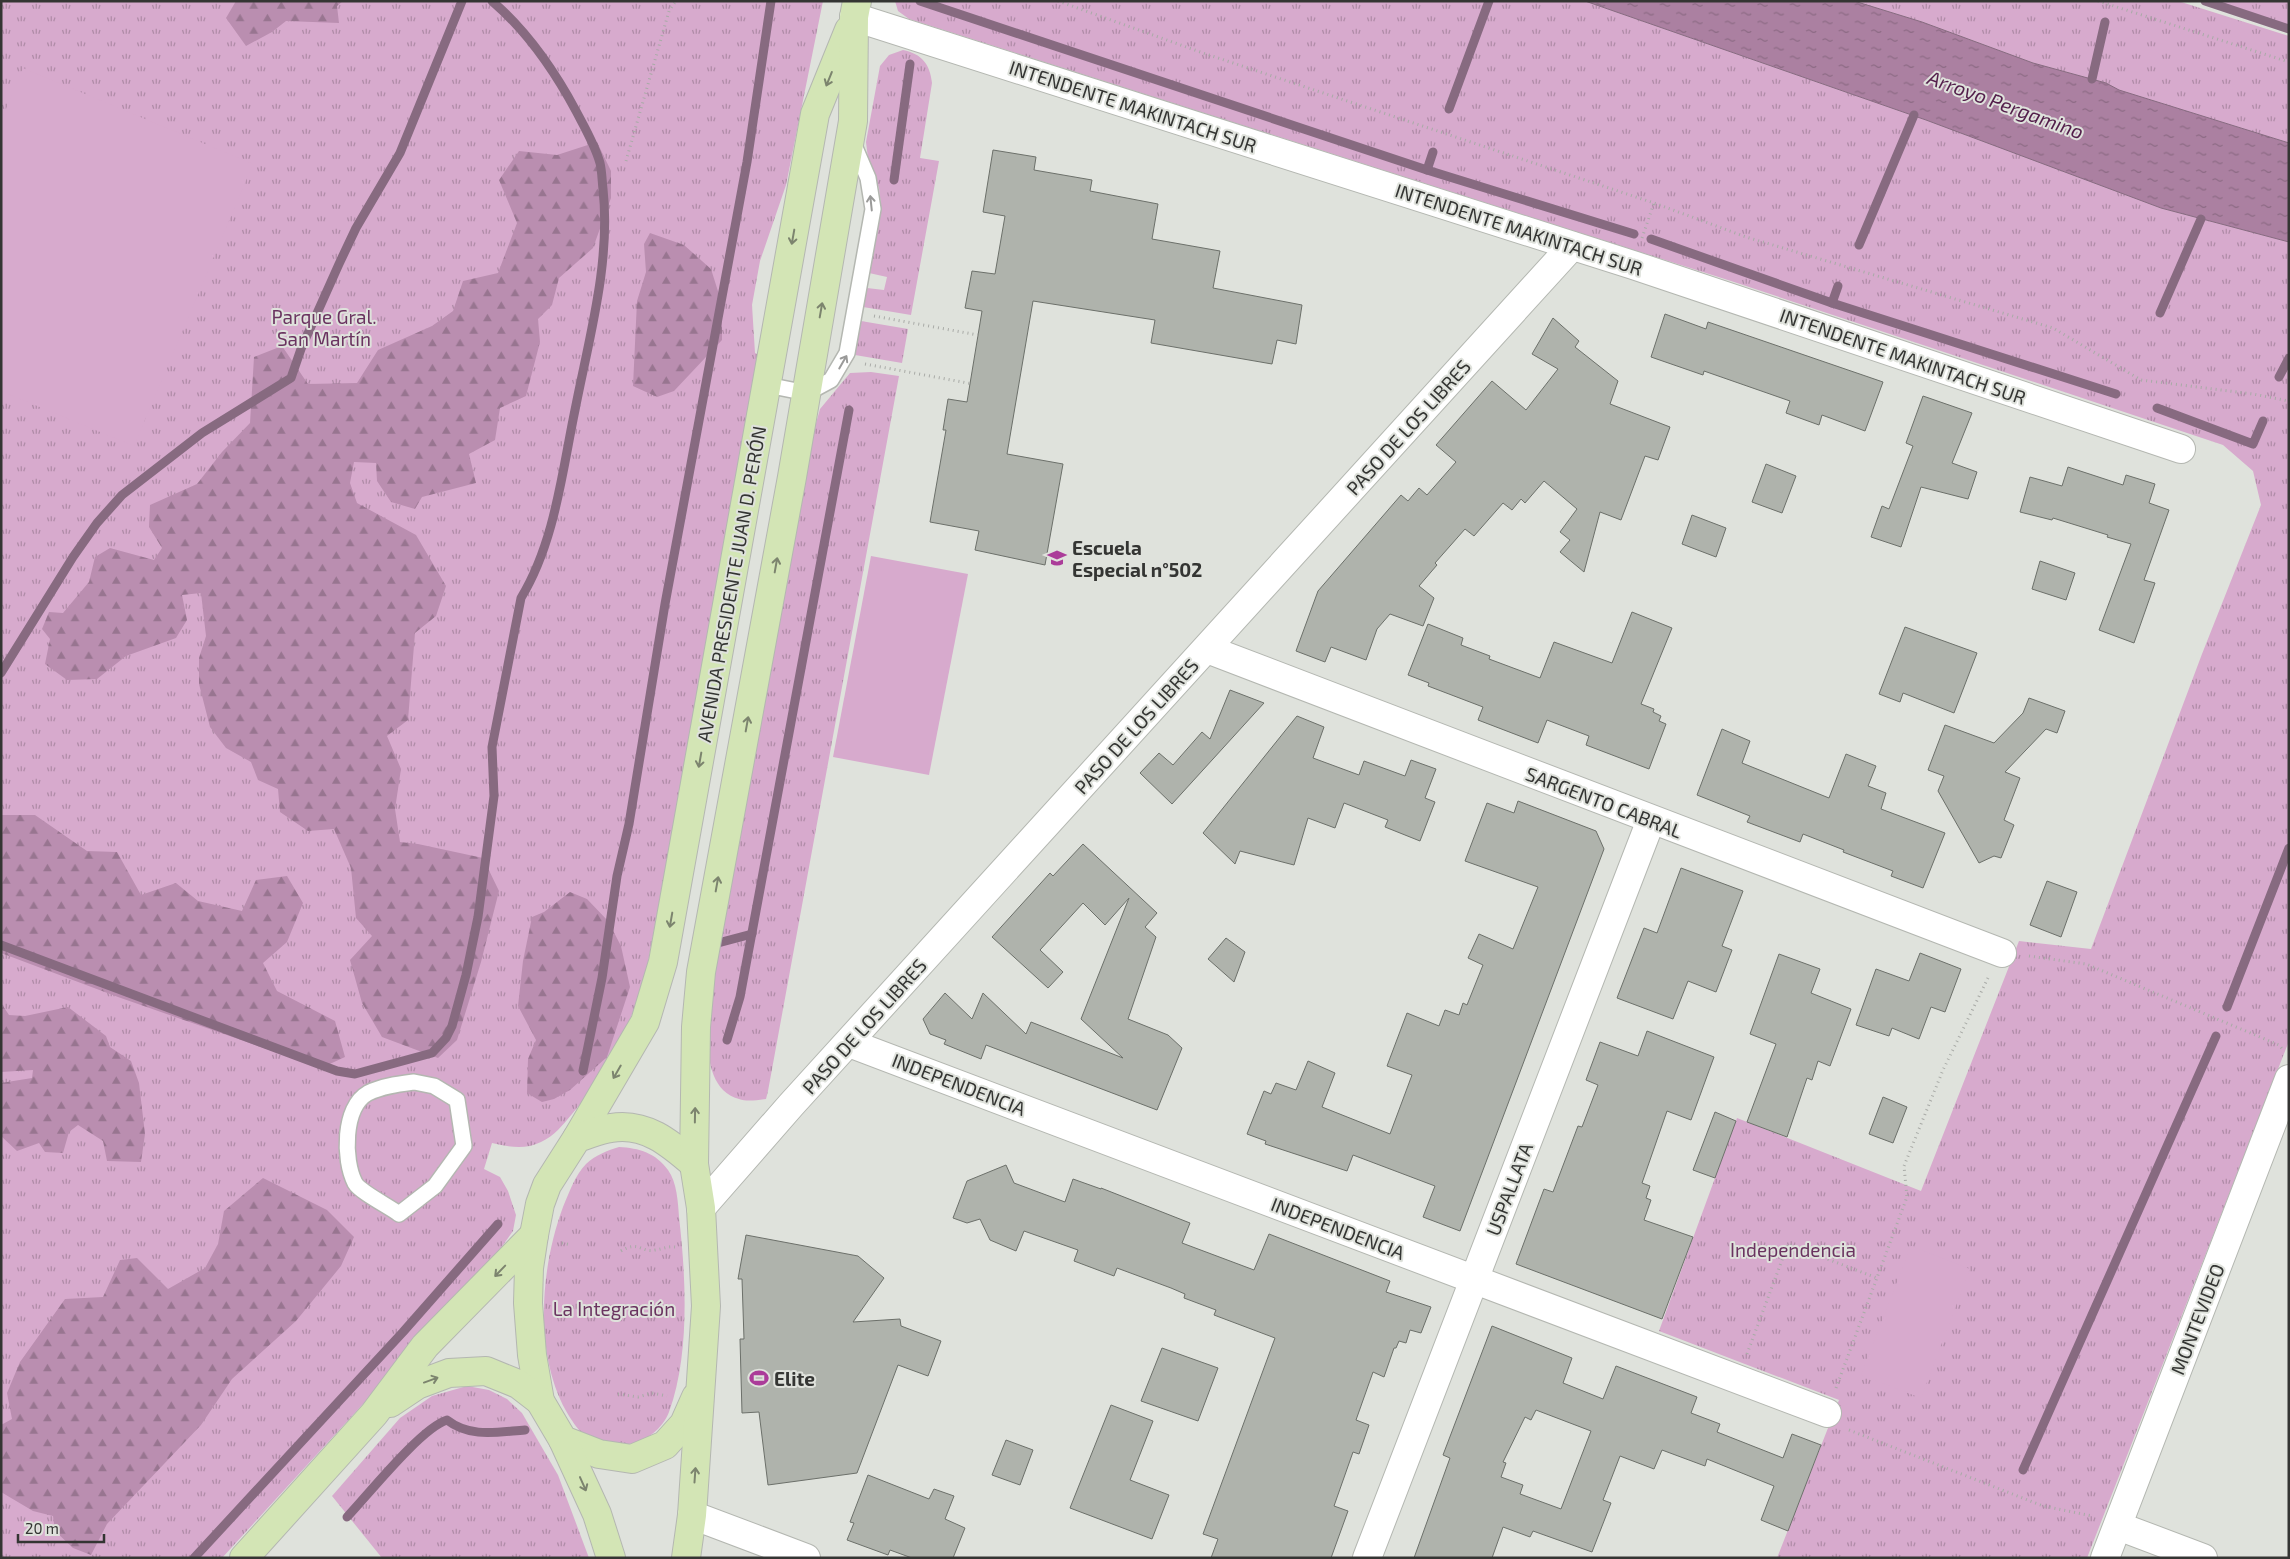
<svg xmlns="http://www.w3.org/2000/svg" width="2290" height="1559" font-family="'Exo 2',sans-serif">
  <defs>
    <pattern id="grass-tufts" width="24" height="20" patternUnits="userSpaceOnUse" patternTransform="scale(1.25)"><rect width="24" height="20" fill="#d7aacd"/><path d="M3 7l-1-3M5 7V3M7 7l1-3M15 17l-1-3M17 17v-4M19 17l1-3" fill="none" stroke="#af8ba7"/></pattern>
    <pattern id="forest-firs" width="22" height="20" patternUnits="userSpaceOnUse" patternTransform="scale(1.25)"><rect width="22" height="20" fill="#ba8eb0"/><path d="M5 1l3.5 6h-7zM16 11l3.5 6h-7z" fill="#987590"/></pattern>
    <pattern id="water-ripples" width="26" height="14" patternUnits="userSpaceOnUse" patternTransform="scale(1.25)"><rect width="26" height="14" fill="#ab80a1"/><path d="M2 4q2-2 4 0t4 0M15 11q2-2 4 0t4 0" fill="none" stroke="#8c6a84"/></pattern>
  </defs>
  <rect width="100%" height="100%" fill="#dfe2dc"/>
  <g fill="url(#grass-tufts)">
    <path d="M1,1H823L786,185L760,261L752,305L755,353L759,355L755,380L645,979C629,1028 606,1075 572,1114C563,1125 554,1136 541,1142C525,1150 509,1147 492,1143L484,1169L500,1177L508,1191L516,1215L513,1231L483,1273L222,1558H1Z"/>
    <path d="M895,1H1585L1926,120L2161,208L2289,242V1041L2087,1558H1777L1839,1400L1659,1331L1737,1118L1921,1191L2019,941L2091,949L2202,654L2261,505L2253,471L2223,445L1731,281L909,19L898,11Z"/>
    <path d="M1854,1H2178L2289,36V143L2118,90L2106,83L2033,63L1922,22Z"/>
    <path d="M2215,1H2289V29Z"/>
    <path d="M903,50C922,54 930,64 932,83L920,158L939,161L911,315L863,307L867,288L884,290L887,277L869,273L881,206L879,188L868,158L866,142L880,66L889,55Z"/>
    <path d="M861,321L908,329L902,363L855,355Z"/>
    <path d="M871,372L899,376L768,1091L766,1099C757,1100 747,1102 739,1099C695,1087 709,1011 712,978L811,441L820,409L850,373Z"/>
    <path d="M619,1147C639,1148 656,1153 668,1170C677,1182 678,1203 679,1217C686,1277 690,1355 669,1412C663,1428 646,1442 629,1444C614,1445 600,1444 586,1436C579,1432 573,1422 569,1416C533,1357 540,1269 563,1207C569,1193 575,1175 586,1164C596,1155 606,1151 619,1147Z"/>
    <path d="M467,1386L489,1390L507,1399L522,1413L558,1475L589,1558H382L332,1496L400,1418L432,1396Z"/>
  </g>
  <g fill="url(#forest-firs)">
    <path d="M236,1H343L337,6L339,23L286,21L272,32L246,46L226,18Z"/>
    <path d="M597,142L611,171V198L593,248L559,278L552,305L538,319L540,342L526,396L500,408L495,440L469,454L476,483L422,497L415,509L391,502L377,481L376,463L354,462L350,483L357,503L416,535L446,586L436,616L415,633L408,720L387,736L401,769L395,809L400,842L418,844L483,858L499,891L481,962L457,1040L438,1058L382,1037L362,1003L350,960L372,936L356,918L351,868L334,829L308,831L280,812L278,789L258,780L251,762L226,748L210,727L199,684V658L206,636L201,593L182,595L187,620L176,638L126,656L97,679L67,680L45,664L50,639L42,629L49,612L63,613L89,582L95,557L110,548L154,560L162,548L149,527L150,505L197,484L222,452L250,423L254,357L282,346L308,384L357,383L378,350L432,326L453,311L463,281L498,273L517,223L499,180L519,151L557,155Z"/>
    <path d="M650,233L684,245L711,269L722,304V340L674,391L657,397L633,386L637,301L646,272L644,244Z"/>
    <path d="M1,815H35L87,851L117,852L141,895L176,883L198,901L242,911L256,880L287,876L303,903L287,942L263,963L277,991L335,1021L345,1057L321,1068L118,997L1,953Z"/>
    <path d="M570,892L587,899L608,921L621,946L630,987L607,1057L570,1090L554,1099L542,1102L527,1093L528,1059L536,1040L518,1006L523,961L532,917L544,912Z"/>
    <path d="M1,1003L9,1015L25,1016L68,1007L106,1036L110,1047L131,1061L139,1083L145,1134L141,1162L107,1161L103,1141L78,1125L69,1132L63,1153L45,1152L39,1143L17,1151L1,1136V1083L32,1078L33,1070L1,1072Z"/>
    <path d="M263,1178L327,1210L354,1237L341,1266L296,1321L232,1379L201,1425L107,1524L91,1555L73,1548L55,1531L53,1516L33,1511L1,1492V1425L12,1419L7,1393L20,1362L65,1299L103,1297L120,1260L137,1258L168,1289L205,1268L218,1244L224,1211Z"/>
  </g>
  <g fill="#d7aacd">
    <path d="M23,68L253,164L134,446L1,391V121Z"/>
    <path d="M871,556L968,574L929,775L833,757Z"/>
    <path d="M1911,1246L1970,1269L1921,1398L1861,1375Z"/>
  </g>
  <path fill="url(#water-ripples)" stroke="#876a80" d="M1585,1H1854L1922,22L2033,63L2106,83L2119,90L2289,143V242L2161,208L1926,120Z"/>
  <g fill="none" stroke-linecap="round" stroke-linejoin="round">
    <g stroke="#876a80" stroke-width="9">
      <path d="M920,1L1427,170L1634,234"/>
      <path d="M2205,1L2289,29"/>
      <path d="M2092,79L2105,22"/>
      <path d="M1449,109L1489,1"/>
      <path d="M1427,170L1433,152"/>
      <path d="M894,180L910,64"/>
      <path d="M1651,239L1832,303L2116,394"/>
      <path d="M1859,245L1914,115"/>
      <path d="M1832,303L1838,286"/>
      <path d="M2160,313L2201,219"/>
      <path d="M2279,377L2289,358"/>
      <path d="M2157,408L2253,444L2263,421"/>
      <path d="M1,673L73,557L97,523L122,495L202,433L291,378L301,349L339,264L356,228L400,153L462,1"/>
      <path d="M718,943L752,934"/>
      <path d="M1,945L337,1071L355,1074L432,1053L446,1038L452,1026L466,975L478,917L494,796L492,747L521,598C555,542 562,472 575,410C589,338 611,262 603,189C602,181 602,171 600,163C595,145 585,128 576,111C554,70 528,32 492,1"/>
      <path d="M2227,1007L2289,848"/>
      <path d="M727,1040L740,997L849,410"/>
      <path d="M583,1071L602,978L617,876L629,824L665,604L747,162L771,1"/>
      <path d="M2023,1470L2216,1036"/>
      <path d="M347,1517C368,1495 421,1428 447,1420C470,1438 497,1432 525,1430"/>
      <path d="M194,1558L403,1332L498,1224"/>
    </g>
  </g>
  <g fill="#afb3ac" stroke="#6c706a" fill-rule="evenodd">
    <path d="M993,150L1036,157L1034,170L1092,180L1090,191L1158,204L1152,239L1220,251L1213,288L1302,305L1296,344L1277,340L1272,364L1151,343L1155,320L1033,301L1007,454L1063,464L1045,565L975,550L979,531L930,522L946,430H943L948,399L967,402L982,311L965,308L972,271L995,274L1005,216L983,212Z"/>
    <path d="M1665,314L1706,329L1708,322L1883,382L1865,431L1822,415L1819,425L1786,413L1790,401L1704,371L1703,375L1651,357Z"/>
    <path d="M1553,318L1579,341L1575,347L1618,381L1610,404L1670,427L1658,460L1645,456L1621,520L1600,512L1584,572L1560,552L1570,540L1560,532L1577,509L1544,481L1525,503L1521,499L1512,510L1503,503L1474,536L1465,529L1435,563L1437,565L1419,586L1434,598L1423,626L1390,614L1377,629L1366,660L1331,647L1325,662L1296,651L1318,591L1401,495L1408,501L1419,488L1427,495L1456,462L1436,445L1492,381L1526,410L1558,369L1532,354Z"/>
    <path d="M1923,396L1972,413L1952,463L1977,472L1968,499L1921,487L1901,547L1871,537L1882,506L1889,509L1913,446L1906,443Z"/>
    <path d="M1766,464L1796,476L1782,513L1752,502Z"/>
    <path d="M2068,467L2123,485L2126,475L2155,484L2149,503L2169,510L2144,580L2155,583L2134,643L2099,630L2131,544L2107,537L2108,535L2053,518L2052,520L2020,512L2030,477L2062,486Z"/>
    <path d="M1692,515L1726,528L1716,557L1682,544Z"/>
    <path d="M2040,561L2075,573L2066,600L2032,589Z"/>
    <path d="M1632,612L1672,628L1641,704L1654,709L1653,712L1661,716L1659,721L1666,724L1649,769L1586,745L1589,736L1547,720L1538,743L1478,720L1483,707L1428,686L1429,683L1408,675L1428,624L1463,638L1461,645L1490,656L1489,659L1540,678L1554,642L1612,663Z"/>
    <path d="M1905,627L1977,653L1954,713L1903,693L1900,702L1879,694Z"/>
    <path d="M1230,690L1264,703L1172,804L1140,773L1159,753L1173,765L1202,732L1210,739Z"/>
    <path d="M2029,698L2065,711L2057,733L2046,729L2005,772L2020,778L2004,820L2014,825L2001,858L1994,856L1979,863L1938,791L1944,776L1928,770L1945,725L1994,743L2023,713Z"/>
    <path d="M1297,716L1324,727L1313,758L1359,775L1364,761L1405,776L1411,760L1436,769L1425,798L1435,802L1420,841L1385,827L1388,820L1344,803L1335,828L1308,818L1294,865L1240,851L1235,864L1203,833Z"/>
    <path d="M1722,729L1750,741L1742,763L1829,798L1846,754L1876,766L1868,786L1886,793L1881,809L1945,833L1923,888L1891,876L1893,871L1843,852L1844,850L1803,834L1800,842L1747,822L1750,816L1697,795Z"/>
    <path d="M1518,801L1596,831L1604,849L1460,1231L1423,1217L1435,1186L1353,1155L1347,1171L1265,1144L1266,1141L1247,1134L1264,1091L1271,1094L1276,1083L1296,1090L1308,1061L1335,1073L1322,1107L1390,1134L1412,1075L1387,1066L1407,1013L1439,1026L1445,1010L1459,1015L1463,1003L1467,1005L1483,965L1468,958L1479,934L1513,949L1538,887L1465,861L1487,803L1514,813Z"/>
    <path d="M1083,844L1157,913L1145,927L1156,937L1128,1019L1168,1035L1182,1048L1157,1110L986,1045L981,1059L944,1044L946,1040L930,1034L923,1019L945,993L972,1019L983,993L1026,1034L1031,1022L1123,1058L1081,1019L1129,898L1105,925L1083,903L1040,950L1063,972L1048,988L992,937L1050,873L1053,876Z"/>
    <path d="M1681,868L1743,891L1722,946L1732,950L1716,992L1688,981L1673,1019L1617,998L1644,928L1657,933Z"/>
    <path d="M2047,881L2077,892L2061,937L2030,925Z"/>
    <path d="M1226,938L1245,952L1234,982L1208,959Z"/>
    <path d="M1920,953L1961,969L1945,1012L1931,1007L1919,1039L1892,1028L1889,1036L1856,1025L1876,969L1909,981Z"/>
    <path d="M1779,954L1820,969L1811,993L1851,1009L1830,1066L1818,1061L1812,1080L1807,1078L1787,1137L1747,1122L1776,1044L1750,1034Z"/>
    <path d="M1647,1031L1714,1057L1691,1120L1667,1111L1642,1183L1650,1186L1646,1198L1651,1200L1644,1220L1693,1237L1662,1319L1516,1264L1544,1189L1553,1192L1578,1126L1582,1127L1598,1085L1586,1080L1600,1042L1638,1056Z"/>
    <path d="M1883,1097L1907,1107L1893,1143L1869,1134Z"/>
    <path d="M1715,1112L1736,1121L1715,1178L1693,1170Z"/>
    <path d="M1006,1165L1014,1183L1065,1202L1073,1179L1101,1189V1188L1190,1223L1182,1243L1254,1270L1269,1234L1390,1281L1386,1292L1431,1307L1421,1333L1410,1330L1406,1343L1399,1341L1396,1348H1394L1384,1377L1373,1372L1356,1420L1369,1425L1359,1454L1353,1452L1334,1506L1348,1511L1331,1558H1211L1218,1539L1203,1534L1275,1338L1214,1315L1216,1310L1184,1298L1185,1294L1171,1288L1117,1268L1114,1276L1074,1261L1078,1250L1024,1231L1016,1251L990,1240L980,1219L967,1223L953,1218L967,1181Z"/>
    <path d="M746,1235L858,1256L884,1278L853,1322L900,1319L901,1326L941,1341L928,1376L898,1365L857,1473L768,1485L759,1412L742,1413L740,1339H744L742,1279H738Z"/>
    <path d="M1492,1326L1572,1358L1563,1383L1603,1399L1616,1366L1697,1397L1691,1413L1720,1424L1717,1432L1783,1458L1792,1434L1821,1445L1788,1531L1761,1520L1774,1486L1707,1459L1705,1466L1662,1450L1654,1469L1620,1456L1603,1500L1611,1503L1592,1552L1533,1531L1530,1537L1503,1527L1492,1558H1414L1450,1458L1443,1455ZM1536,1410L1591,1431L1561,1509L1520,1494L1523,1485L1501,1477L1506,1463L1503,1462L1525,1417L1531,1420Z"/>
    <path d="M1162,1348L1218,1368L1198,1421L1141,1401Z"/>
    <path d="M1111,1405L1153,1421L1130,1480L1169,1495L1152,1539L1070,1508Z"/>
    <path d="M1006,1440L1033,1450L1020,1485L992,1475Z"/>
    <path d="M868,1475L929,1499L934,1489L954,1496L945,1519L965,1528L953,1558H912L890,1550L888,1555L847,1540L854,1523L850,1522Z"/>
  </g>
  <g fill="none" stroke-linecap="round" stroke-linejoin="round">
    <g stroke="#b4b7b1" stroke-width="18">
      <g id="service">
        <path d="M767,385L807,393L831,380L847,353L873,209L868,178L853,143"/>
        <path d="M414,1082L434,1086L457,1100L464,1146L435,1186L399,1214C390,1207 360,1192 355,1183C343,1160 343,1107 368,1093C382,1086 399,1084 414,1082Z"/>
      </g>
    </g>
    <g stroke="#b4b7b1" stroke-width="30">
      <g id="minor">
        <path d="M854,17L1633,265L2181,449"/>
        <path d="M1207,649L2002,953"/>
        <path d="M849,1043L1827,1413"/>
        <path d="M701,1208L791,1105L1572,246"/>
        <path d="M692,1515L806,1558"/>
        <path d="M2118,1526L2203,1558"/>
        <path d="M1367,1558L1651,820"/>
        <path d="M2105,1558L2289,1079"/>
      </g>
    </g>
    <g stroke="#b4b7b1" stroke-width="30">
      <g id="secondary">
        <path d="M577,1138L645,1022L663,962L815,114L849,30"/>
        <path d="M694,1164C670,1143 645,1122 611,1128C600,1129 588,1135 577,1138L547,1185L540,1204L534,1235L529,1268L528,1303L532,1355L540,1401L563,1440L599,1454L632,1459L665,1445L684,1424L696,1397"/>
        <path d="M390,1403L417,1385L449,1373L486,1371L518,1384L540,1401"/>
        <path d="M563,1440L597,1514L611,1558"/>
        <path d="M244,1558L374,1414L425,1346L534,1235"/>
        <path d="M686,1558L692,1515L706,1306L701,1208L694,1164L696,1027L701,972L792,477L853,121L854,17L857,1"/>
      </g>
    </g>
    <g stroke="#a9aba7" stroke-width="3" stroke-dasharray="1 4" stroke-linecap="butt">
      <path d="M1058,1L1203,53L1654,203L1746,237L2053,328L2141,380L2253,394L2289,401"/>
      <path d="M2098,1L2289,62"/>
      <path d="M626,161L669,11L676,1"/>
      <path d="M1642,238L1654,203"/>
      <path d="M874,316L978,335"/>
      <path d="M865,364L973,384"/>
      <path d="M2029,956L2086,964L2279,1045L2284,1051"/>
      <path d="M562,1243L571,1245"/>
      <path d="M621,1251C639,1240 641,1253 655,1250C663,1249 667,1246 675,1247"/>
      <path d="M1747,1354L1788,1244L1877,1278"/>
      <path d="M1836,1388L1907,1197L1904,1166L1943,1070L1988,978"/>
      <path d="M618,1394L638,1397L652,1393L667,1396"/>
      <path d="M1849,1430L2043,1506L2092,1516"/>
    </g>
    <use href="#service" stroke="#fff" stroke-width="15"/>
    <use href="#minor" stroke="#fff" stroke-width="28"/>
    <use href="#secondary" stroke="#d3e5b5" stroke-width="28"/>
  </g>
  <defs><path id="oneway-shaft" d="M-6 0H5M1.5-3L5.5 0L1.5 3" fill="none" stroke-width="1.6" stroke-linecap="round" stroke-linejoin="round" transform="scale(1.25)"/></defs>
  <g stroke="#7c846e">
    <use href="#oneway-shaft" transform="translate(829 79) rotate(112)"/>
    <use href="#oneway-shaft" transform="translate(793 237) rotate(100)"/>
    <use href="#oneway-shaft" transform="translate(821 310) rotate(-80)"/>
    <use href="#oneway-shaft" transform="translate(776 565) rotate(-80)"/>
    <use href="#oneway-shaft" transform="translate(747 724) rotate(-80)"/>
    <use href="#oneway-shaft" transform="translate(700 760) rotate(100)"/>
    <use href="#oneway-shaft" transform="translate(717 884) rotate(-80)"/>
    <use href="#oneway-shaft" transform="translate(671 920) rotate(100)"/>
    <use href="#oneway-shaft" transform="translate(617 1072) rotate(120)"/>
    <use href="#oneway-shaft" transform="translate(695 1115) rotate(-89)"/>
    <use href="#oneway-shaft" transform="translate(500 1271) rotate(134)"/>
    <use href="#oneway-shaft" transform="translate(431 1380) rotate(-20)"/>
    <use href="#oneway-shaft" transform="translate(695 1475) rotate(-86)"/>
    <use href="#oneway-shaft" transform="translate(583 1484) rotate(66)"/>
  </g>
  <g stroke="#9a9a99">
    <use href="#oneway-shaft" transform="translate(871 203) rotate(-96)"/>
    <use href="#oneway-shaft" transform="translate(843 362) rotate(-60)"/>
  </g>
  <defs>
    <g id="school-bare" transform="scale(1.5)"><path d="M0-5L7-2L0 1L-7-2ZM-4 1L0 2.5L4 1V4Q0 6-4 4Z" fill="#ab3c99" stroke="#dfe2dc" stroke-width="2.5" paint-order="stroke"/></g>
    <g id="stadium-bare" transform="scale(1.5)"><path d="M0-5a6.5 5 0 1 0 0 10a6.5 5 0 1 0 0-10ZM-3.5-1.8h7v3.6h-7Z" fill="#ab3c99" stroke="#dfe2dc" stroke-width="2.5" paint-order="stroke"/></g>
  </defs>
  <g fill-rule="evenodd">
    <use href="#school-bare" x="1057" y="558"/>
    <use href="#stadium-bare" x="759" y="1378"/>
  </g>
  <g text-anchor="middle" dominant-baseline="central" stroke-width="4" stroke-linejoin="round" paint-order="stroke">
    <g font-size="19" fill="#343533" stroke="#dfe2dc">
      <text transform="translate(1133 106) rotate(18)">INTENDENTE MAKINTACH SUR</text>
      <text transform="translate(1519 229) rotate(18)">INTENDENTE MAKINTACH SUR</text>
      <text transform="translate(1903 356) rotate(19)">INTENDENTE MAKINTACH SUR</text>
      <text transform="translate(1408 427) rotate(-48)">PASO DE LOS LIBRES</text>
      <text transform="translate(731 584) rotate(-80)">AVENIDA PRESIDENTE JUAN D. PERÓN</text>
      <text transform="translate(1136 726) rotate(-48)">PASO DE LOS LIBRES</text>
      <text transform="translate(1604 802) rotate(21)">SARGENTO CABRAL</text>
      <text transform="translate(864 1026) rotate(-48)">PASO DE LOS LIBRES</text>
      <text transform="translate(959 1084) rotate(21)">INDEPENDENCIA</text>
      <text transform="translate(1509 1189) rotate(-69)">USPALLATA</text>
      <text transform="translate(1338 1228) rotate(21)">INDEPENDENCIA</text>
      <text transform="translate(2197 1319) rotate(-69)">MONTEVIDEO</text>
    </g>
    <g font-size="19" fill="#6a3360" stroke="#dfe2dc">
      <text x="324" y="316">Parque Gral.<tspan x="324" dy="22">San Martín</tspan></text>
      <text x="1793" y="1249">Independencia</text>
      <text x="614" y="1308">La Integración</text>
    </g>
    <g font-size="19" font-weight="bold" fill="#343533" stroke="#dfe2dc" text-anchor="start">
      <text x="1072" y="547">Escuela<tspan x="1072" dy="22">Especial n°502</tspan></text>
      <text x="774" y="1378">Elite</text>
    </g>
    <g font-size="20" font-style="italic" fill="#531e4b" stroke="#dfe2dc">
      <text transform="translate(2006 104) rotate(20)">Arroyo Pergamino</text>
    </g>
  </g>
  <rect width="2290" height="1559" fill="none" stroke="#343533" stroke-width="5"/>
  <path d="M18 1534v8h86v-8" fill="none" stroke="#343533" stroke-width="2.5"/>
  <text x="25" y="1534" font-size="15" fill="#343533" stroke="#dfe2dc" stroke-width="4" paint-order="stroke">20 m</text>
</svg>
